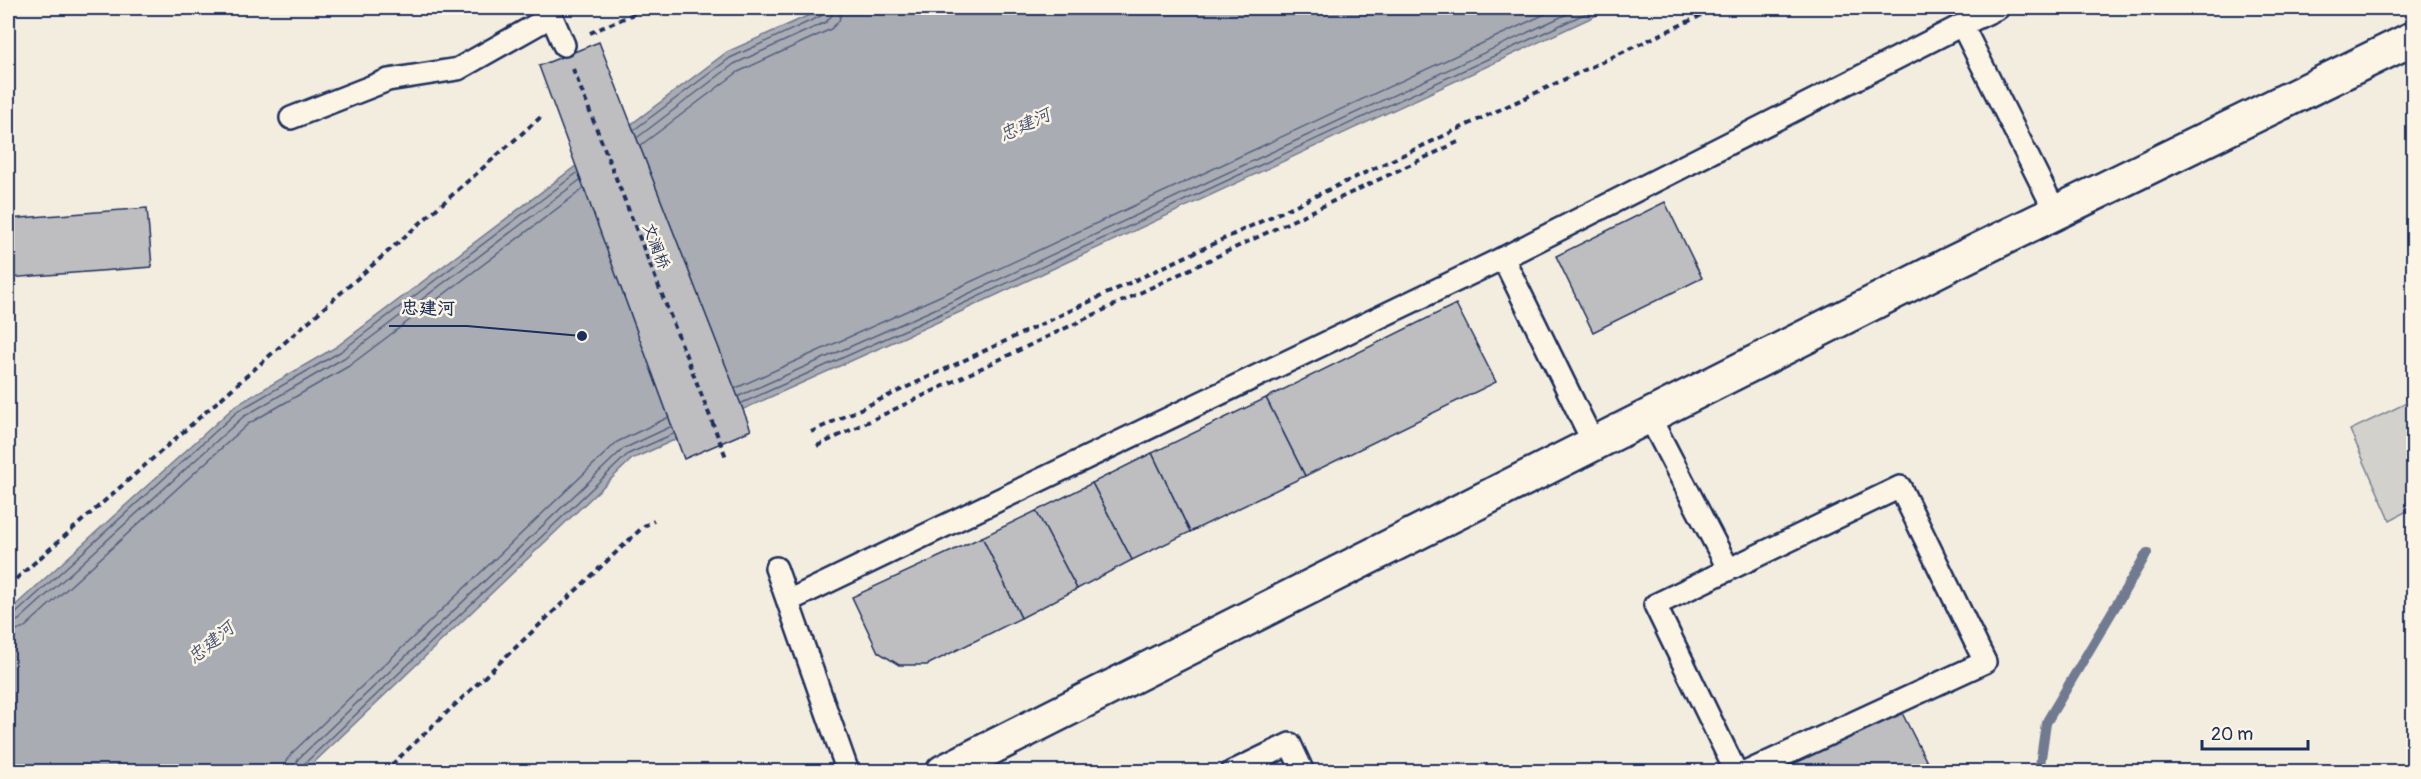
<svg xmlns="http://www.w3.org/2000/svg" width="2421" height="779" font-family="Pangolin,'LXGW WenKai TC',sans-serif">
  <rect width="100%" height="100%" fill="#f3ede0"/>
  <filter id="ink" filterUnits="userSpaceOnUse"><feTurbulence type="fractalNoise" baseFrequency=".0167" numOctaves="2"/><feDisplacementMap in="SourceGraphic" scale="12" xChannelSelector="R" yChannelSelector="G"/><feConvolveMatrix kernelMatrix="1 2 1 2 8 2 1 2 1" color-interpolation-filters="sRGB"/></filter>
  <g filter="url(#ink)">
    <path fill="#d3d1cc" stroke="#778095" stroke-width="1.5" d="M2413,400V508L2390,520L2350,430Z"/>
    <path fill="#a9acb3" stroke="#707a91" stroke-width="1.5" d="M825,8H1612L960,312L632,459L305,771L8,772V612L235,406L336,347L727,52Z"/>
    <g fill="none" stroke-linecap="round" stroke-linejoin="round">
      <g stroke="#546180" stroke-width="1.5">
        <path d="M635,129L730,58L821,16L825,8"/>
        <path d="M638,137L734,64L826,22L832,15L833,8"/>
        <path d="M641,145L738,72L831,29L839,21L842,8"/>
        <path d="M736,388L951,291L1558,8"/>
        <path d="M739,396L955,300L1580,8"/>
        <path d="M742,403L958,306L1597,8"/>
        <path d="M8,616L14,615L238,411L340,352L577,173"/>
        <path d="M8,624L19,620L243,417L344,358L580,180"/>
        <path d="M8,633L25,627L248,424L349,366L583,189"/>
        <path d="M285,772L286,761L292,753L617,442L667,418"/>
        <path d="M294,772L298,759L623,449L670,427"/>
        <path d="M301,772L303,765L628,454L673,434"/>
      </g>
      <path stroke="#707a91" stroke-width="10" d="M2039,772L2046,723L2147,553"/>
    </g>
    <g fill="#bebec0" stroke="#1b2f5e" stroke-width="1.5">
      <path d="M599,42L751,430L684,459L539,66Z"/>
      <path d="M1665,202L1702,278L1593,332L1556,256Z"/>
      <path d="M147,208L152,267L8,278V219Z"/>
      <path d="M1456,304L1496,382L1305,476L1266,398Z"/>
      <path d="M1266,398L1305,476L1190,532L1152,453Z"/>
      <path d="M1152,453L1190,532L1132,560L1092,483Z"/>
      <path d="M1092,483L1132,560L1077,589L1036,511Z"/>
      <path d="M1036,511L1077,589L1021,618L982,537Z"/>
      <path d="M982,537L1021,618L927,665H899L878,652L852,597Z"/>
      <path d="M1900,709L1932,772H1759Z"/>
    </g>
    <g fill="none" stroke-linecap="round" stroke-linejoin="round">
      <g stroke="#1b2f5e" stroke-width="26">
        <g id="service">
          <path d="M548,8L564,45"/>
          <path d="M1998,8L1962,25L2056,213"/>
          <path d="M291,118L388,80L458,69L552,16"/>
          <path d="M1503,258L1594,444"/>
          <path d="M1649,416L1728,568"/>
          <path d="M776,568L848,772"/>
          <path d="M788,601L1503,258L1962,25"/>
          <path d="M1232,772L1290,744L1303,772"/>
          <path d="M1736,772L1655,605L1900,487L1985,662L1747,772"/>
        </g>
      </g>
      <g stroke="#1b2f5e" stroke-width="38">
        <path id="secondary" d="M943,772L1946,266L2414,38"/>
      </g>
      <g stroke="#1b2f5e" stroke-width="4" stroke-dasharray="6 4.5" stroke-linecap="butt">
        <path d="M590,33L647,8"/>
        <path d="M573,69L726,457"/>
        <path d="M811,432L1717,8"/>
        <path d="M817,446L1458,142"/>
        <path d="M8,586L543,115"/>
        <path d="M384,772L644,526L654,521"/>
      </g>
      <use href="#service" stroke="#fcf5e5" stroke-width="21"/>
      <use href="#secondary" stroke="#fcf5e5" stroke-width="33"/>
    </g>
  </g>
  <g text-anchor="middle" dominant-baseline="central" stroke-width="5" stroke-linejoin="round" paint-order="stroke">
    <g font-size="16" fill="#1b2f5e" stroke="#fcf5e5">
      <text transform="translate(656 246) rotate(69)">文澜桥</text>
    </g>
    <g font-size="18" font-style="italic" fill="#465478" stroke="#fcf5e5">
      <text transform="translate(1025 125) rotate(-25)">忠建河</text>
      <text transform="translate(211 643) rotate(-40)">忠建河</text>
    </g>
  </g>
  <path fill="none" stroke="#1b2f5e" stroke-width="2" d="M582 336L467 326H389"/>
  <circle fill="#1b2f5e" stroke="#fcf5e5" stroke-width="2" cx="582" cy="336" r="6"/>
  <g font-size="18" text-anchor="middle" font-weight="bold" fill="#1b2f5e" stroke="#fcf5e5" stroke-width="5" stroke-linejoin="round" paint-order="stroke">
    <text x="428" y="314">忠建河</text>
  </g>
  <rect width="2421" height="779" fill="none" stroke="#fcf5e5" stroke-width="30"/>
  <rect x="15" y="15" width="2391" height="749" fill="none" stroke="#1b2f5e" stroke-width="2" filter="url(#ink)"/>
  <path d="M2202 740v9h106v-9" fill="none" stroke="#1b2f5e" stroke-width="3"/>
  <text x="2211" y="740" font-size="18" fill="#1b2f5e" stroke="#fcf5e5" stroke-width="4.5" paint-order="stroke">20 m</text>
</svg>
